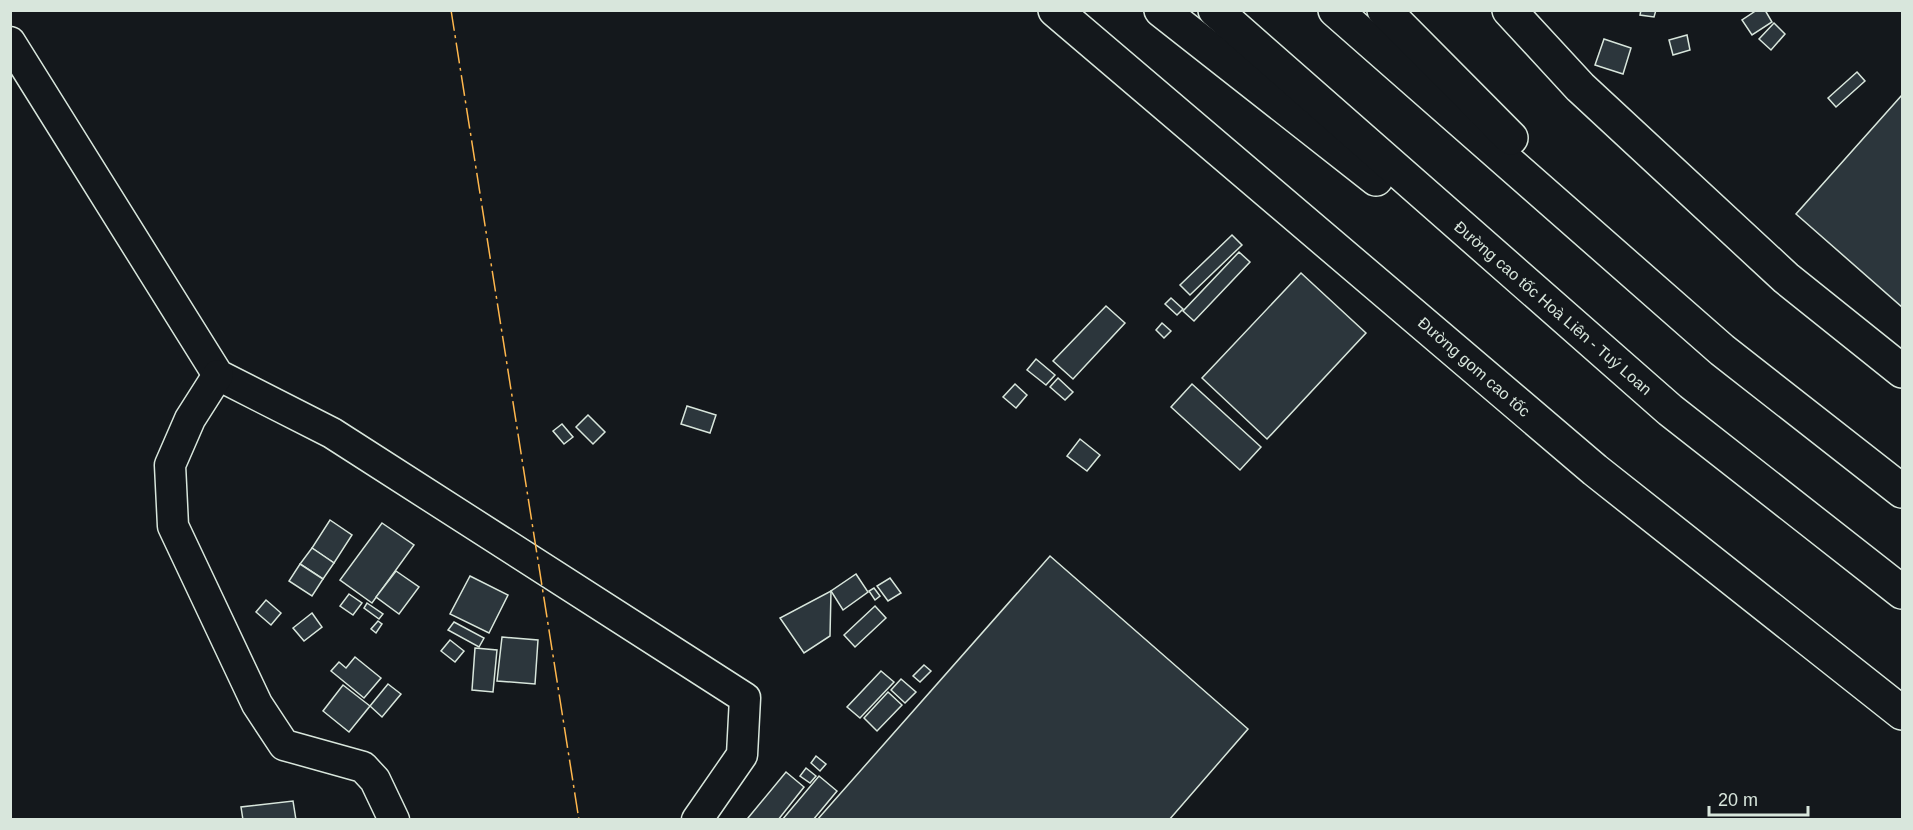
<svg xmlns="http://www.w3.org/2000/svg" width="1913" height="830" font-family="Arial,sans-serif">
  <rect width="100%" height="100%" fill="#14181c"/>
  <g fill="#2c363c" stroke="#d8e6dc" stroke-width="1.5">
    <path d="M1641,10H1656L1654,17L1640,15Z"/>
    <path d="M1757,10H1765L1772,22L1752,35L1742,20Z"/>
    <path d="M1774,23L1785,34L1771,50L1759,39Z"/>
    <path d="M1687,35L1690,50L1673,55L1669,40Z"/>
    <path d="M1604,39L1631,48L1623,74L1595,65Z"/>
    <path d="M1857,72L1865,81L1836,107L1828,98Z"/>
    <path d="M1902,95V307L1796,214Z"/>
    <path d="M1232,235L1242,245L1190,295L1180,285Z"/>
    <path d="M1239,252L1250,262L1194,321L1183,311Z"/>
    <path d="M1301,273L1366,333L1267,439L1202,378Z"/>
    <path d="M1171,298L1183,309L1177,315L1165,304Z"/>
    <path d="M1106,306L1125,323L1073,379L1053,361Z"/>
    <path d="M1162,323L1171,331L1164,338L1156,330Z"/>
    <path d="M1036,359L1055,375L1046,385L1027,370Z"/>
    <path d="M1058,378L1073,392L1065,400L1050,387Z"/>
    <path d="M1015,384L1027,395L1016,408L1003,397Z"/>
    <path d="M1192,384L1261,447L1240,470L1171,407Z"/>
    <path d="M687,406L716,415L710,433L681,424Z"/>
    <path d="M588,415L605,432L593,444L576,427Z"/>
    <path d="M562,424L573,437L564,444L553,431Z"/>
    <path d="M1080,439L1100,455L1087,471L1067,456Z"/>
    <path d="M330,520L352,535L334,563L312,548Z"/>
    <path d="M382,523L414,545L372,603L340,580Z"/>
    <path d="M312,548L334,563L323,579L300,564Z"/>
    <path d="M1050,556L1248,729L1169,820H817Z"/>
    <path d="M300,564L323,579L312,596L289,581Z"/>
    <path d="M396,571L419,587L399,614L376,597Z"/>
    <path d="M856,574L868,592L843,610L831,591Z"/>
    <path d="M470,576L508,595L489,633L450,614Z"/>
    <path d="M890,578L901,593L888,601L877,586Z"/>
    <path d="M874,588L880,596L875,600L869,591Z"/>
    <path d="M831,591L830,636L804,653L780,618Z"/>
    <path d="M349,594L362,603L353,615L340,606Z"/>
    <path d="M266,600L281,613L271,625L256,612Z"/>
    <path d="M367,603L383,614L379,619L364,608Z"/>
    <path d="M875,606L886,618L855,647L844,635Z"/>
    <path d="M312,613L322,627L304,641L293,628Z"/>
    <path d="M378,621L382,624L376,633L371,629Z"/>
    <path d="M454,622L484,638L479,647L448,630Z"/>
    <path d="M502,637L538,640L535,684L497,681Z"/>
    <path d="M450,640L464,651L455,662L441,651Z"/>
    <path d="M475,648L497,650L493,692L472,690Z"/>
    <path d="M355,657L381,678L364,698L331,671L339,662L346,668Z"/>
    <path d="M924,665L931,671L920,682L913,676Z"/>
    <path d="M881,671L894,682L860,718L847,707Z"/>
    <path d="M901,679L916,692L905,703L891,690Z"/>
    <path d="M388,684L401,694L382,717L370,706Z"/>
    <path d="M343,685L370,706L349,732L323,711Z"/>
    <path d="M888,692L902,705L877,731L864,718Z"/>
    <path d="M816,756L826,764L820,771L811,763Z"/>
    <path d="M806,768L816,776L810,783L800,776Z"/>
    <path d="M786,772L804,787L778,820H750L748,818Z"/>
    <path d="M819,776L837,791L813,820H782Z"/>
    <path d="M293,801L296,820H243L241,807Z"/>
  </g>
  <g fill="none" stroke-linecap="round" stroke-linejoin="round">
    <g stroke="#d8e6dc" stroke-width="33">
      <g id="street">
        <path d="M10,42L218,375L332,433L745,698L742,755L697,820"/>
        <path d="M218,375L190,419L170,465L173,526L257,704L284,745L363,767L375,780L394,820"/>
      </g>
    </g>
    <g stroke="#d8e6dc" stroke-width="36">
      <g id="secondary">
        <path d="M1055,10L1595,470L1902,713"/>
        <path d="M1509,10L1580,87L1786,278L1902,371"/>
      </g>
    </g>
    <g stroke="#d8e6dc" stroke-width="36">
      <g id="highway">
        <path d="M1161,10L1376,179"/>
        <path d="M1215,10L1670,410L1902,592"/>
        <path d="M1335,10L1722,350L1902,491"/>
        <path d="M1384,10L1511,138"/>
      </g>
    </g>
    <use href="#street" stroke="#14181c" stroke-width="30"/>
    <use href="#secondary" stroke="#14181c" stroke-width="33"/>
    <use href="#highway" stroke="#14181c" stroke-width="33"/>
    <path stroke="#ffb74d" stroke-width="1.5" stroke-dasharray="21 4.5 3 4.5" stroke-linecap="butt" d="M451,10L579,820"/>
  </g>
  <g text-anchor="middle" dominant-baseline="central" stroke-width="4.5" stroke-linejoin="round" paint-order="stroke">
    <g font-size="16" fill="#d8e6dc" stroke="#14181c">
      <text transform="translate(1553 308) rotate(41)">Đường cao tốc Hoà Liên - Tuý Loan</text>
      <text transform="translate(1474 367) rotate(41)">Đường gom cao tốc</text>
    </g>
  </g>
  <rect width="1913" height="830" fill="none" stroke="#d8e6dc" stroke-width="24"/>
  <path d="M1709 806v9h99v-9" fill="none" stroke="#d8e6dc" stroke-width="3"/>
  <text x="1718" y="806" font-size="18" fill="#d8e6dc" stroke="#14181c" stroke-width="4.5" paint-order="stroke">20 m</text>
</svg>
